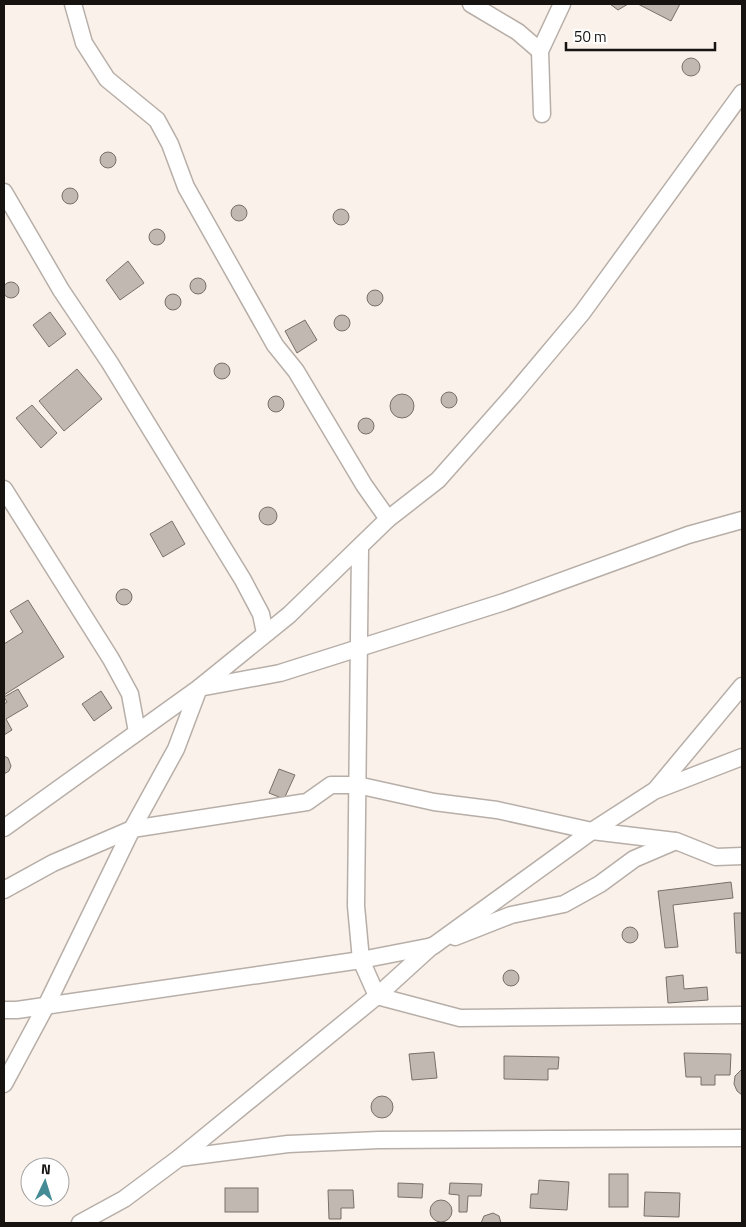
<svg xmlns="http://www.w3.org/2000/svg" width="746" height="1227" font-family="'Titillium Web',sans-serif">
  <rect width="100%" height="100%" fill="#faf1ea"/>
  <g fill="#c2b8b2" stroke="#78706a">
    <path d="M610,4H628L618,10Z"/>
    <path d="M638,4H680L671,21Z"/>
    <circle cx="691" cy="67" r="9"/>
    <circle cx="108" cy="160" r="8"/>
    <circle cx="70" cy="196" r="8"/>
    <circle cx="239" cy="213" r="8"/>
    <circle cx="341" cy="217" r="8"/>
    <circle cx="157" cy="237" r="8"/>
    <path d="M128,261L144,283L120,300L106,280Z"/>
    <circle cx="198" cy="286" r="8"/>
    <circle cx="11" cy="290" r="8"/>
    <circle cx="375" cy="298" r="8"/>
    <circle cx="173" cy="302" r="8"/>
    <path d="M50,312L66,334L49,347L33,325Z"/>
    <circle cx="342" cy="323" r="8"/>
    <path d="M305,320L317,340L297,353L285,331Z"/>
    <circle cx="222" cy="371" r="8"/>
    <path d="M77,369L102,399L64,431L39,401Z"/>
    <circle cx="449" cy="400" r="8"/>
    <circle cx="402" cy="406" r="12"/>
    <circle cx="276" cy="404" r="8"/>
    <path d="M32,405L57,433L41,448L16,418Z"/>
    <circle cx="366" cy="426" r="8"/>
    <circle cx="268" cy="516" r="9"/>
    <path d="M172,521L185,544L163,557L150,534Z"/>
    <circle cx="124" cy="597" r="8"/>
    <path d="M28,600L64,657L4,695V644L23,632L10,611Z"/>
    <path d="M18,689L28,706L6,719L12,730L4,735V704L7,702L4,697Z"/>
    <path d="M101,691L112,708L94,721L82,704Z"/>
    <path d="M4,756L8,758L11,766L9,771L4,774Z"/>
    <path d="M279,769L295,775L284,799L269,793Z"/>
    <path d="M731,882L733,898L673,905L678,947L665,948L658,891Z"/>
    <path d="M734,913H742V953H736Z"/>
    <circle cx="630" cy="935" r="8"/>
    <circle cx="511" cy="978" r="8"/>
    <path d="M683,975L684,989L707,987L708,1000L668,1003L666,977Z"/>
    <path d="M434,1052L437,1078L412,1080L409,1054Z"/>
    <path d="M684,1053L731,1054L730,1075H715V1085H701V1077H686Z"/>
    <path d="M504,1056L559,1057L558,1069H548V1080L504,1079Z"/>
    <path d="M741,1070H742V1095L737,1091L734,1084L735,1076Z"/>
    <circle cx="382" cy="1107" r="11"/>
    <rect x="609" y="1174" width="19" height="33"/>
    <path d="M539,1180L569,1182L567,1210L530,1208L531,1194H538Z"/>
    <path d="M398,1183L423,1184L422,1198L398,1197Z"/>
    <path d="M450,1183L482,1184L481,1196H468L467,1212H459V1195L449,1194Z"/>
    <rect x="225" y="1188" width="33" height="24"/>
    <path d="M328,1190H353L354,1208H341V1219H329Z"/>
    <path d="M645,1192L680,1193L679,1217L644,1216Z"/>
    <circle cx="441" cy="1211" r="11"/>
    <path d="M493,1213L499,1216L501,1223H481L484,1216Z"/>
  </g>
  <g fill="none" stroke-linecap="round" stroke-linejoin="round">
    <g stroke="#b7aea8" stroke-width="19">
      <g id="street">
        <path d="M73,4L84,43L107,79L157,120L170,144L186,187L275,345L296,371L364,485L388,519"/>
        <path d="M471,4L518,32L540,51"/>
        <path d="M542,114L540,51L562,4"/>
        <path d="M4,192L61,290L110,363L243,580L261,614L265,633"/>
        <path d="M4,489L111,659L130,694L137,732"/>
        <path d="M360,548L356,906L361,960L377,996L460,1018L742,1015"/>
        <path d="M657,788L742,686"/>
        <path d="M4,828L199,688L289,615L388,519L438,480L514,394L582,313L742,93"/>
        <path d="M4,890L53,863L132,829L307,802L331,785H357L434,802L497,810L592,831L675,841"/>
        <path d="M455,937L511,915L564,904L600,884L634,859L676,841L716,857L742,856"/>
        <path d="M4,1010H17L361,960L433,946L592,831L654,791L742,757"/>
        <path d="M4,1084L47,1004L132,829L176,749L199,688L280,673L504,602L688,535L742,520"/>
        <path d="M179,1158L288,1144L379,1140L742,1138"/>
        <path d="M80,1223L124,1199L179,1158L377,996L432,946"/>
      </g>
    </g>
    <use href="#street" stroke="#fff" stroke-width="16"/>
  </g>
  <rect width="746" height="1227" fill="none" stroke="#161311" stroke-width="10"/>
  <g transform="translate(45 1182) rotate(4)"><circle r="24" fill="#ffffff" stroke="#a2a1a0"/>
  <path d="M0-4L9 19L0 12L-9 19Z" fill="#458b96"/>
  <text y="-8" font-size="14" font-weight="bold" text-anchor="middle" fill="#161311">N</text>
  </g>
  <path d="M566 42v8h149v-8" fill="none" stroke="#161311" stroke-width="2.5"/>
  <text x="574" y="42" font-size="15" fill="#161311" stroke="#ffffff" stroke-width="4" paint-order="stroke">50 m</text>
</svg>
